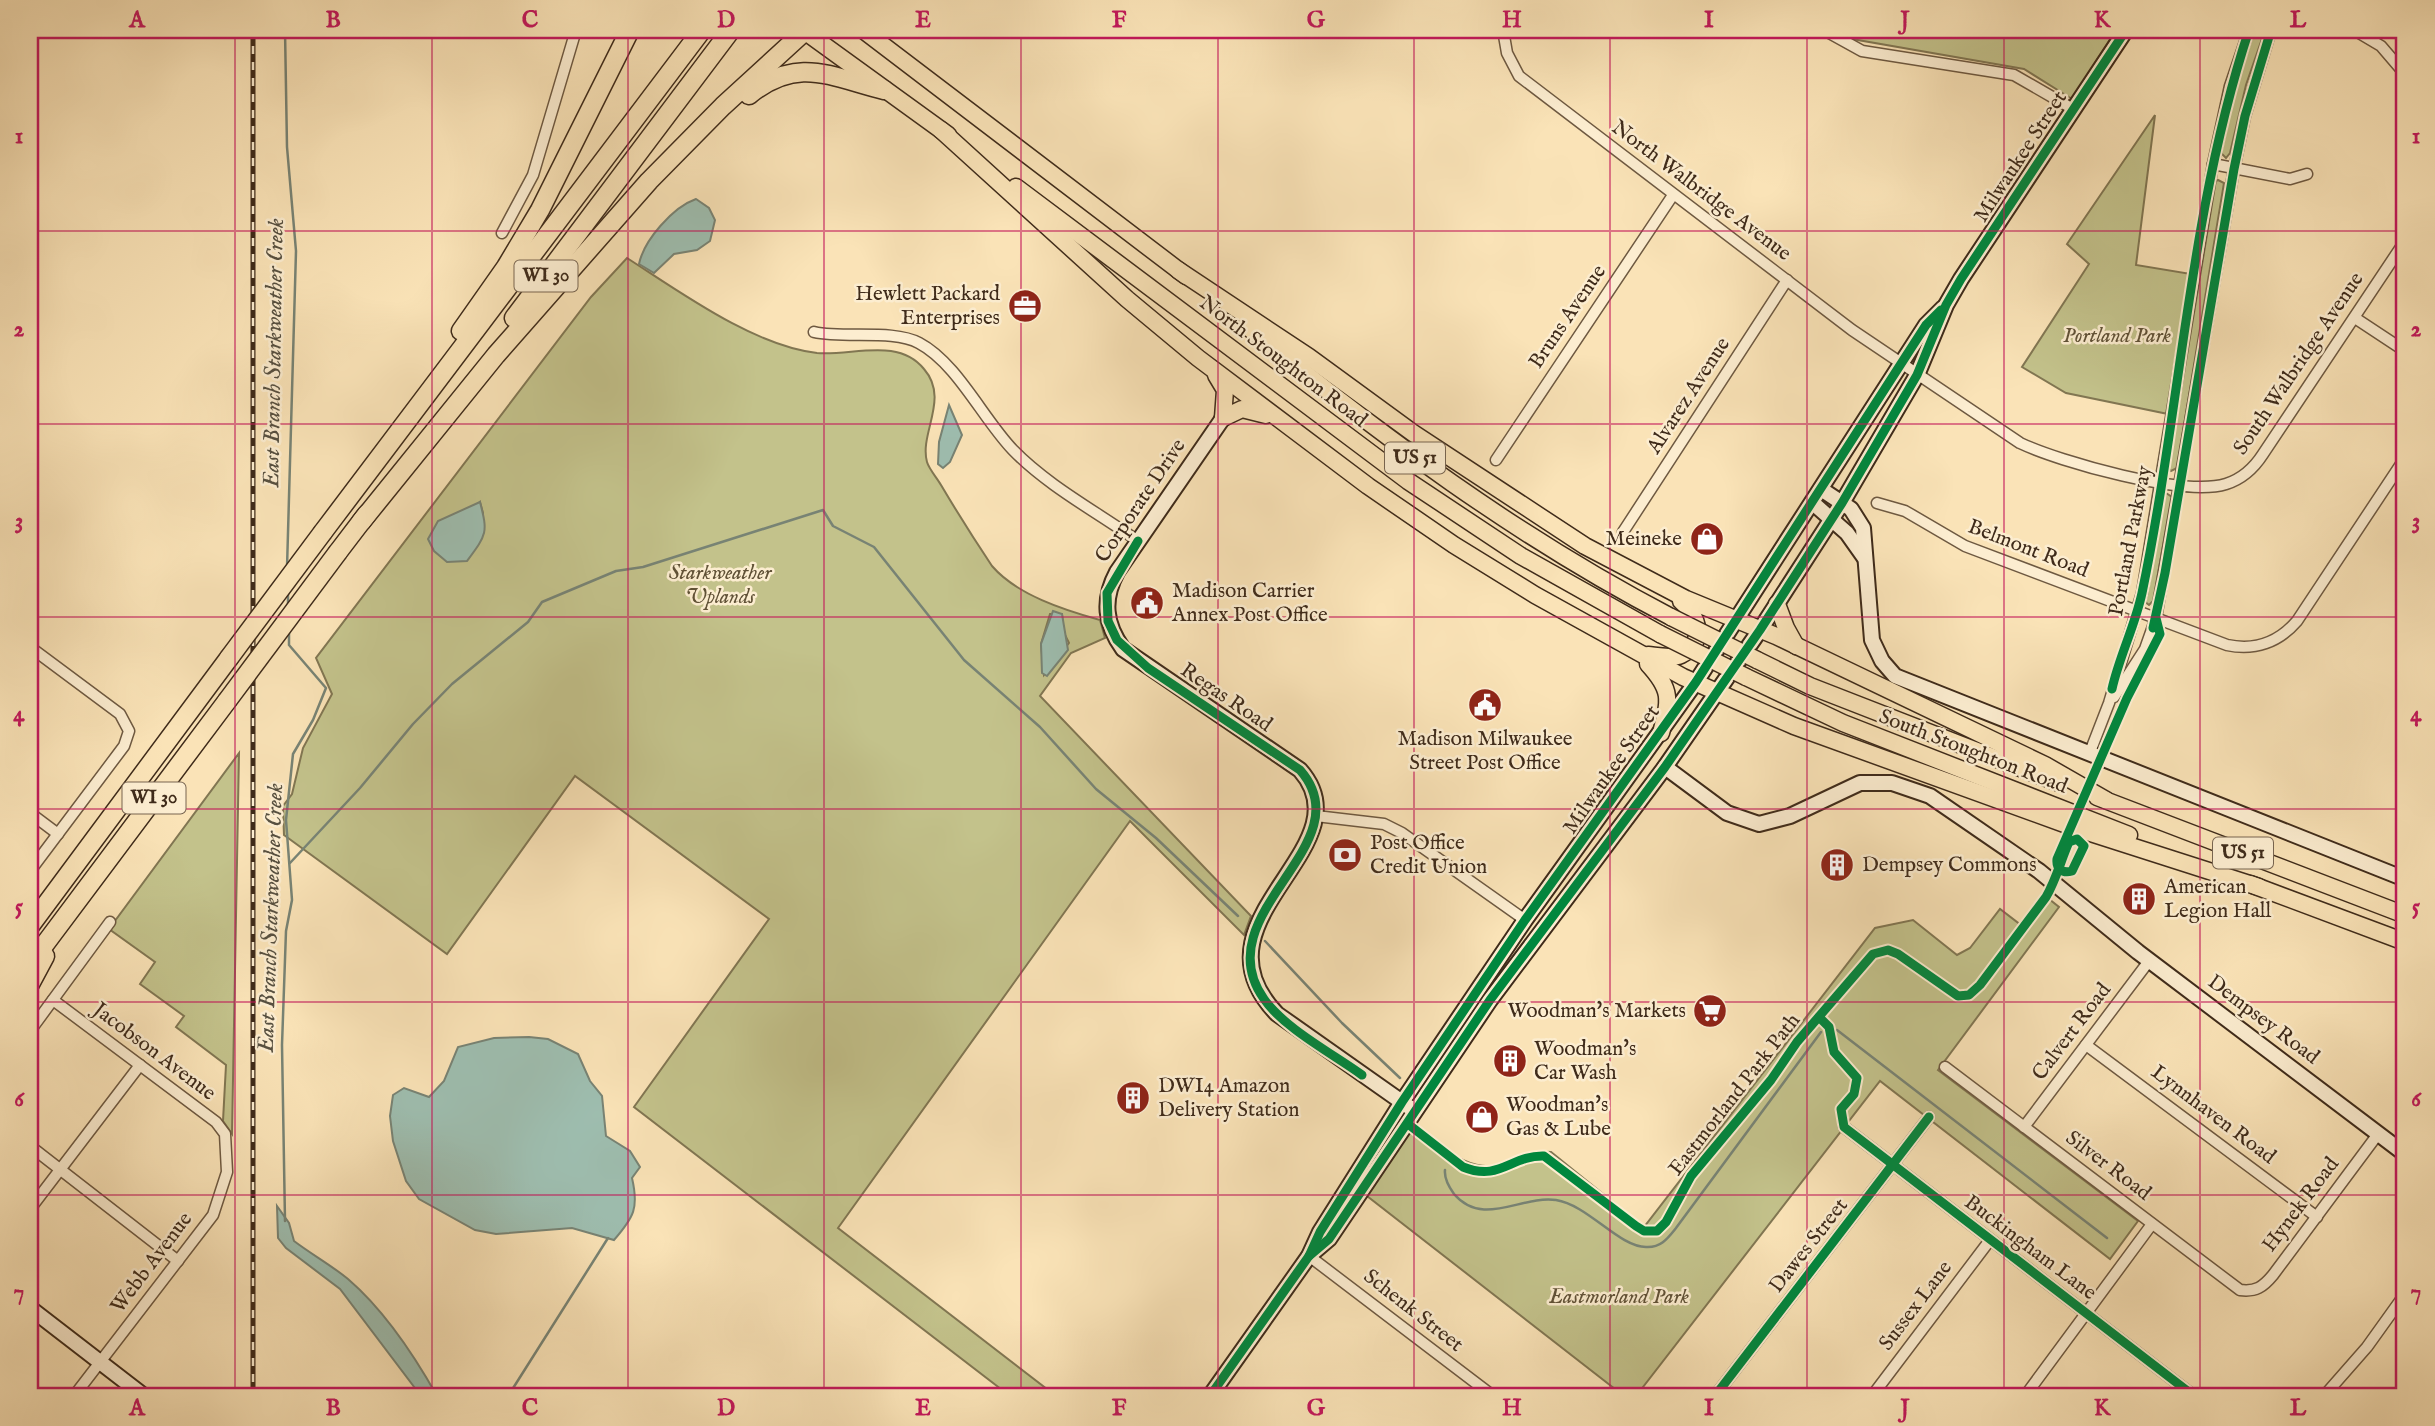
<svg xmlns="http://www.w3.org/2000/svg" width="2435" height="1426" font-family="'IM FELL English',serif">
  <rect width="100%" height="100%" fill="#fae3b7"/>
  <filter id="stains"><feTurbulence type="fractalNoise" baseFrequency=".00286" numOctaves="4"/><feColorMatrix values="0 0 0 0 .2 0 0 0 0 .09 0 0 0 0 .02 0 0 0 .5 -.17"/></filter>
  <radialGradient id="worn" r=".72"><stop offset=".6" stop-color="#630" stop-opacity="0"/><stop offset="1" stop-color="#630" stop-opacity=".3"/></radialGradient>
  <g fill="#c3c28b" stroke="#817652" stroke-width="2" fill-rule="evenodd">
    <path d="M1840,30H2116L2072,99L2024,69L1852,39Z"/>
    <path d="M2253,30H2265L2246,85L2230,153L2226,158L2220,152L2233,93Z"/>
    <path d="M2155,115L2136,265L2191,274L2168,414L2066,393L2022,367L2089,264L2067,244Z"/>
    <path d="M2218,180L2224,183L2177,468L2171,471L2167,466L2215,182Z"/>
    <path d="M627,258C680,292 754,346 817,353C853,356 898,337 924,369C950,399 919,433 927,462C929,469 937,478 941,485C957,512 974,539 992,566C1017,595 1064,610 1100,620L1105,638L1071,653L1040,696L1251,916L1244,935L1130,821L838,1228L1056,1396H1010L634,1107L769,919L575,776L447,954L284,835L283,806L292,794L303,748L332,694L316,658L591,297ZM480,502L483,513L434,551ZM1050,614H1062L1063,631L1069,643L1044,675L1041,644Z"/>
    <path d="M2166,493L2172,497L2153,601L2149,605L2144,601L2163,494Z"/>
    <path d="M239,753L232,1134L223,1121L226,1065L176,1027L184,1016L140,984L155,962L109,929Z"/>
    <path d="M2044,895L2059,907L1938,1070L2138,1221L2110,1259L1880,1081L1636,1396H1624L1367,1196L1414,1126C1441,1145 1469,1175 1503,1164C1521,1158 1531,1150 1551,1152L1644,1227L1875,928L1913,920L1957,955L1970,948L2000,909L2021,925Z"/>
  </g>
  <g fill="#9ebeb0" stroke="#788374" stroke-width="2">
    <path d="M696,199L709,208L715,220L710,241L697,250L674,254L654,273L639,264C644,240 673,207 696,199Z"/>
    <path d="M949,405L962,435L950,462L943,468L938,464L939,442Z"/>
    <path d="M480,502C488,533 487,534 467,561L447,562L434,551L428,539L438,521Z"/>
    <path d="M1053,611L1062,614L1068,650L1047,676L1042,673L1041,644Z"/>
    <path d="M529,1037L548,1039L578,1054L590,1081L602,1096L606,1136L630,1151L640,1167L632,1178C639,1208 634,1217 614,1240L572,1228L496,1234L475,1230L419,1199L406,1181L393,1141L390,1116L393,1095L404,1088L429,1097L444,1081L458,1047L494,1038Z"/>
    <path d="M277,1206L289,1223L294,1241C311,1254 331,1265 348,1279C384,1310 414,1355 437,1396H421L340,1289L286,1248L278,1238Z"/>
  </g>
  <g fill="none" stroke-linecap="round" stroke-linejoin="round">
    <g stroke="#788374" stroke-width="2.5">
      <path d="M285,30L287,147L296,251L287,568"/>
      <path d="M288,592V607"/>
      <path d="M290,863L360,788L413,724L452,684L528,622L542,602L616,571L643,567L823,510L833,526L874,547L964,660L1040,727L1096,789L1156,838L1238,916"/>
      <path d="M1265,941L1342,1023L1400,1078"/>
      <path d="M1837,1030L2107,1238"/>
      <path d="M1445,1170C1444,1179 1449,1187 1454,1194C1483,1228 1521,1195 1556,1200C1588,1205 1619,1247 1646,1247C1661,1248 1668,1238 1676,1228L1821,1032"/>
      <path d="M285,1221L282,1045L286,931L292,900L286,820L293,754L313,720L326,688L289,645V631"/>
      <path d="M510,1393L608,1238"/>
    </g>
    <g stroke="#6e5941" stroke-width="13">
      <g id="street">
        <path d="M1503,30L1507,53L1519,76L1852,330L2020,443C2060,462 2184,497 2226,484C2242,479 2254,468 2263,454L2405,241"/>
        <path d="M1824,30L1862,51L2014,75L2073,109"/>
        <path d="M2354,30L2381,46L2405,74"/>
        <path d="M2213,164L2290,179L2307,174"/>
        <path d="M502,233L533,175L576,30"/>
        <path d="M2355,318L2405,351"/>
        <path d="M814,332C844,339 893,329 919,343C957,363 983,419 1013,450C1048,486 1097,512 1138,541"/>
        <path d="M1496,460L1673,195"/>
        <path d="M1877,503L1905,511L1965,546L2227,645C2255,651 2279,642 2297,621L2405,458"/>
        <path d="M1623,532L1787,280"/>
        <path d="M30,647L120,714L129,731L124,746L30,871"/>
        <path d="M2114,697L2145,649L2156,618L2234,169L2245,116L2271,30"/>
        <path d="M2090,752L2109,703L2142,593L2213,164L2230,86L2249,30"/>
        <path d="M30,813L58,834"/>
        <path d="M1316,816L1384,824L1402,833L1525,920"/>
        <path d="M53,1000L216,1122L225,1134L227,1172L213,1215L74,1396"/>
        <path d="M30,1031L110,922"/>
        <path d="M2086,1045L2317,1217"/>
        <path d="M1945,1067L2240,1290C2256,1292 2263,1287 2273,1275L2378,1134"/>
        <path d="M1844,1127L2194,1396"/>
        <path d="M2024,1127L2149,961"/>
        <path d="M30,1146L178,1261"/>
        <path d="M30,1209L140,1065"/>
        <path d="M1309,1256L1493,1396"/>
        <path d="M1715,1396L1929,1117"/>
        <path d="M1872,1396L1990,1240"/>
        <path d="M2025,1396L2152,1224"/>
        <path d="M2324,1396L2367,1347L2405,1294"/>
      </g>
    </g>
    <g stroke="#3f2b1a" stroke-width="18">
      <g id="secondary">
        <path d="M1223,418L1117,572C1102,600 1105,624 1123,649L1300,770C1369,848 1185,919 1277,1014L1409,1107"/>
        <path d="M1821,489L1851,509L1863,528L1872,640L1882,661L1895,676L2405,879"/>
        <path d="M1813,503L1847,533L1864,557"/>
        <path d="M1665,767L1727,813L1759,824L1790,816L1860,783H1892L1930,796L2039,871L2138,952L2405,1154"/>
        <path d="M1309,1256L1329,1239L1490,1000L1665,767L1760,630L1842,503L1917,375L1946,305L1961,279L2126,30"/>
        <path d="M30,1308L144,1396"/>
        <path d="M1210,1396L1309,1256L1320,1232L1402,1102L1525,920L1696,682L1926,325L1943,308"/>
      </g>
    </g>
    <g stroke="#3f2b1a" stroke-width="19">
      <g id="primary">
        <path d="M803,30L948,135"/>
        <path d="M863,30L1186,276"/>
        <path d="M941,130L1127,299L1198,358L1368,486L1454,545L1535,595L1683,677L1794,726L2081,830L2259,887"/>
        <path d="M1016,187L1408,481L1521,556L1660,634"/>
        <path d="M1178,270L1309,357L1413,433L1585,546L1686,599L1776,636L2045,765L2106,800"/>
        <path d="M1249,328C1381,436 1519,538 1671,617"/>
        <path d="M1216,375L1225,390L1223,418"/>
        <path d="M1223,418L1242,409L1266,415"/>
        <path d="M1777,604L1786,628L1796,646"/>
        <path d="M1648,655C1658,656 1672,659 1681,655C1707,643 1698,615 1681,601"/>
        <path d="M1757,660L1810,686L2059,783"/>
        <path d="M1648,664C1672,690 1670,699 1661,733"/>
        <path d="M1746,677L1843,723L2129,835"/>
        <path d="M2097,797L2405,915"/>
        <path d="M2250,884L2405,942"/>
      </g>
    </g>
    <g stroke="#3f2b1a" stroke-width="21">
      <g id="highway">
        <path d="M749,95C798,55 831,77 884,90"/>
        <path d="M514,318L731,30"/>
        <path d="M461,331L506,267L540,210L630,30"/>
        <path d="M361,522L496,355L649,181L723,106L806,30"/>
        <path d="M323,532L702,30"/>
        <path d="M338,552L367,514"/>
        <path d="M30,926L229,658"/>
        <path d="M30,964L227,701"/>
        <path d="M30,984L45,956"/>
      </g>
    </g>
    <use href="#street" stroke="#fcedd0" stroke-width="10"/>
    <use href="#secondary" stroke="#fcedd0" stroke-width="14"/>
    <use href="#primary" stroke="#fae3b7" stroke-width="16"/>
    <use href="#highway" stroke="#fae3b7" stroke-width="18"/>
    <g stroke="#3f2b1a" stroke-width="5">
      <path id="rail" d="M253,30V1396"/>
    </g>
    <use href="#rail" stroke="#fcedd0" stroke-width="2.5" stroke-dasharray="8" stroke-linecap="butt"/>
    <g stroke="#3f2b1a" stroke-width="19" stroke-linecap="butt">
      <g id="primary-bridge">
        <path d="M1671,617L1757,660"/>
        <path d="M1660,634L1746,677"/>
      </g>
    </g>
    <g stroke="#3f2b1a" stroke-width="21" stroke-linecap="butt">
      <g id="highway-bridge">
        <path d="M229,658L323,532"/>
        <path d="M227,701L338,552"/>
      </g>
    </g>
    <use href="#primary-bridge" stroke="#fae3b7" stroke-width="16"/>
    <use href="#highway-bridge" stroke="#fae3b7" stroke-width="18"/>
    <g stroke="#fcedd0" stroke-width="13">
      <g id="cycleway">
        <path d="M1138,541L1107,593L1108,621L1117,640L1148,668L1300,770C1366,845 1203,913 1264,999C1284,1028 1333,1054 1362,1075"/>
        <path d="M2153,628L2165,573L2234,169L2245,116L2271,30"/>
        <path d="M2112,689C2119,657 2135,626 2142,593C2181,406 2189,212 2249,30"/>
        <path d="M1819,1017L1829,1027L1834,1052L1857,1078L1854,1094L1841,1109L1844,1127L2194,1396"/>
        <path d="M1408,1124L1463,1167C1500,1182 1511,1155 1544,1156L1636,1226L1644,1231H1657L1666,1222L1691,1176L1771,1080L1797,1042L1873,954L1888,950L1898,954L1958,996L1969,995L1980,985L2046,897C2056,880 2061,860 2069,842L2077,839L2084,846L2072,871C2062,874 2056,868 2057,859L2127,698L2160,634L2156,618"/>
        <path d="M1309,1256L1329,1239L1490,1000L1665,767L1760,630L1842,503L1917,375L1946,305L1961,279L2126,30"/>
        <path d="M1210,1396L1309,1256L1320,1232L1402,1102L1525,920L1696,682L1926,325L1941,310"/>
        <path d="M1715,1396L1929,1117"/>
      </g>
    </g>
    <use href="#cycleway" stroke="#00873e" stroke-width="9"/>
  </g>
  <path fill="none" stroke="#c2185b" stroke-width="2" stroke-opacity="0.55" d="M235,30V1396M432,30V1396M628,30V1396M824,30V1396M1021,30V1396M1218,30V1396M1414,30V1396M1610,30V1396M1807,30V1396M2004,30V1396M2200,30V1396M30,231H2405M30,424H2405M30,617H2405M30,809H2405M30,1002H2405M30,1195H2405"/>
  <defs>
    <g id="office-disc" transform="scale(1.75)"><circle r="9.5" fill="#8f2418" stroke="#fcedd0"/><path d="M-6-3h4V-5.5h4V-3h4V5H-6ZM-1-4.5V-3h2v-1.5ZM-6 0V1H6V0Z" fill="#fff"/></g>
    <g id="shop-disc" transform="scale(1.75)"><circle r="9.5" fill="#8f2418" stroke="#fcedd0"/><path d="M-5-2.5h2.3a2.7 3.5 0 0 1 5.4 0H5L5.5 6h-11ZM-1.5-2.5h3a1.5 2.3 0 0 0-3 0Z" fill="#fff"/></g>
    <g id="civic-disc" transform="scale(1.75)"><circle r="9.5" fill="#8f2418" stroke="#fcedd0"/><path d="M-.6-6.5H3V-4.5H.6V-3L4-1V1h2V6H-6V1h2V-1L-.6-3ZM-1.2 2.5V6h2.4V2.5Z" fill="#fff"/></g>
    <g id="bank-disc" transform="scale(1.75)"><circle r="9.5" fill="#8f2418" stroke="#fcedd0"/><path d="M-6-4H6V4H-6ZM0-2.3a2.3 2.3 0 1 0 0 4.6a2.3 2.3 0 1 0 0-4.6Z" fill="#fff"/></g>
    <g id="building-disc" transform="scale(1.75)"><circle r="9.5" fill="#8f2418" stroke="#fcedd0"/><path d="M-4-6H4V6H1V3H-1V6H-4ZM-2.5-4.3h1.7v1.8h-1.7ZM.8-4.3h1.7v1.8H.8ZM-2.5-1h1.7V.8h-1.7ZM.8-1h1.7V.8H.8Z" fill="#fff"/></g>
    <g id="supermarket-disc" transform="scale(1.75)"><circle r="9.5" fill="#8f2418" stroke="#fcedd0"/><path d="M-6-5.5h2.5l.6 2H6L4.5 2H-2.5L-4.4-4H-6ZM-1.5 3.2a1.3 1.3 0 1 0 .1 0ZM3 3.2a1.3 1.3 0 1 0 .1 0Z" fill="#fff"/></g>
  </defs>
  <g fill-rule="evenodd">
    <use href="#office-disc" x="1025" y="306"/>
    <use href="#shop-disc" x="1707" y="539"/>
    <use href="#civic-disc" x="1147" y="603"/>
    <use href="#civic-disc" x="1485" y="705"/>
    <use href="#bank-disc" x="1345" y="855"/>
    <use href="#building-disc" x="1837" y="865"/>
    <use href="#building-disc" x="2139" y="899"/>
    <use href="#supermarket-disc" x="1710" y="1011"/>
    <use href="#building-disc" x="1510" y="1061"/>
    <use href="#building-disc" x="1133" y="1098"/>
    <use href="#shop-disc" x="1482" y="1117"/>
  </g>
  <g text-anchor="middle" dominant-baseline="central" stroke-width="5" stroke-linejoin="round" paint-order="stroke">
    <g fill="#fcedd0" stroke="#786551" stroke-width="2">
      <rect x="514.5" y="260.5" width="63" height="31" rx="5"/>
      <rect x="1385" y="442.5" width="60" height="31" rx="5"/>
      <rect x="122.5" y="782.5" width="63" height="31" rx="5"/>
      <rect x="2213" y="837.5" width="60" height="31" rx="5"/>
    </g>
    <g font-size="19" font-weight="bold" fill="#3f2b1a">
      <text x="546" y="276">WI 30</text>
      <text x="1415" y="458">US 51</text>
      <text x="154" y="798">WI 30</text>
      <text x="2243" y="853">US 51</text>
    </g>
    <g font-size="21" fill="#3f2b1a" stroke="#fcedd0">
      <text transform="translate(2021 157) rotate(-57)">Milwaukee Street</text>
      <text transform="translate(1701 191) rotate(37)">North Walbridge Avenue</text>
      <text transform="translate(1568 317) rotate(-56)">Bruns Avenue</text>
      <text transform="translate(1283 362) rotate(37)">North Stoughton Road</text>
      <text transform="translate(2299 364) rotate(-56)">South Walbridge Avenue</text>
      <text transform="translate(1689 396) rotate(-57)">Alvarez Avenue</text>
      <text transform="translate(1141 501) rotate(-56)">Corporate Drive</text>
      <text transform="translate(2131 541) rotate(-79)">Portland Parkway</text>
      <text transform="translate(2028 549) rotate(21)">Belmont Road</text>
      <text transform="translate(1226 698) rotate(34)">Regas Road</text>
      <text transform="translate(1973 752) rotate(21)">South Stoughton Road</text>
      <text transform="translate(1612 770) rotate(-55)">Milwaukee Street</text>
      <text transform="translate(2263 1020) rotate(37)">Dempsey Road</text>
      <text transform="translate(2072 1032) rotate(-53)">Calvert Road</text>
      <text transform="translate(154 1052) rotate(37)">Jacobson Avenue</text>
      <text transform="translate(1735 1095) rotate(-52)">Eastmorland Park Path</text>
      <text transform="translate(2213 1115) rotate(37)">Lynnhaven Road</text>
      <text transform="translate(2108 1166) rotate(37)">Silver Road</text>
      <text transform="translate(2301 1205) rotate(-53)">Hynek Road</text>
      <text transform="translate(1809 1246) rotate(-52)">Dawes Street</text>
      <text transform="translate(2030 1248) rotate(37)">Buckingham Lane</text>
      <text transform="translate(152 1263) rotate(-53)">Webb Avenue</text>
      <text transform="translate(1916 1306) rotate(-53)">Sussex Lane</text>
      <text transform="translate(1413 1311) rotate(38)">Schenk Street</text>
    </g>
    <g font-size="21" fill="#3f2b1a" stroke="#fcedd0" text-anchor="start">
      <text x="1000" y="294" text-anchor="end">Hewlett Packard<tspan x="1000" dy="24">Enterprises</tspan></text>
      <text x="1682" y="539" text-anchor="end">Meineke</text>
      <text x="1172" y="591">Madison Carrier<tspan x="1172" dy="24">Annex Post Office</tspan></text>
      <text x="1485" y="739" text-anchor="middle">Madison Milwaukee<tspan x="1485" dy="24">Street Post Office</tspan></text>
      <text x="1370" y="843">Post Office<tspan x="1370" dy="24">Credit Union</tspan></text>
      <text x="1862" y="865">Dempsey Commons</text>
      <text x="2164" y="887">American<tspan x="2164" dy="24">Legion Hall</tspan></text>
      <text x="1686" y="1011" text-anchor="end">Woodman's Markets</text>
      <text x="1534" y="1049">Woodman's<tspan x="1534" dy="24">Car Wash</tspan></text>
      <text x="1158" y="1086">DWI4 Amazon<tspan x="1158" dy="24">Delivery Station</tspan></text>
      <text x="1506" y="1105">Woodman's<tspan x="1506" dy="24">Gas &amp; Lube</tspan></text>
    </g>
    <g font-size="21" font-style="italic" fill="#605136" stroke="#fcedd0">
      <text x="2117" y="336">Portland Park</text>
      <text x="720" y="573">Starkweather<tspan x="720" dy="24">Uplands</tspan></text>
      <text x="1619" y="1297">Eastmorland Park</text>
    </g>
    <g font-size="23" font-style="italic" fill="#575040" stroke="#fcedd0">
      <text transform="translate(274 353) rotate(-89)">East Branch Starkweather Creek</text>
      <text transform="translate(271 918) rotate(-88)">East Branch Starkweather Creek</text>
    </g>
  </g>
  <rect width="2435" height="1426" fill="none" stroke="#fae3b7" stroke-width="77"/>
  <rect x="38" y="38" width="2358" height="1350" fill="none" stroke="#c2185b" stroke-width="2.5"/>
  <g font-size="23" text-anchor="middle" font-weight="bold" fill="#c2185b">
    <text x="137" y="27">A</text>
    <text x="333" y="27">B</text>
    <text x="530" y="27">C</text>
    <text x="726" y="27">D</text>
    <text x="923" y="27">E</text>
    <text x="1119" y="27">F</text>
    <text x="1316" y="27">G</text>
    <text x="1512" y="27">H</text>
    <text x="1709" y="27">I</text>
    <text x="1905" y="27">J</text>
    <text x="2102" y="27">K</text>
    <text x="2298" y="27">L</text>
    <text x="19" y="143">1</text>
    <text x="2416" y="143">1</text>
    <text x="19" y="336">2</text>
    <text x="2416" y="336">2</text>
    <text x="19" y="528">3</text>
    <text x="2416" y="528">3</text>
    <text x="19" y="721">4</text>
    <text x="2416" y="721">4</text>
    <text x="19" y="914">5</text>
    <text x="2416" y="914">5</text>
    <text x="19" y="1106">6</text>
    <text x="2416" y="1106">6</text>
    <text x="19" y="1299">7</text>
    <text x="2416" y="1299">7</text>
    <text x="137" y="1415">A</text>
    <text x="333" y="1415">B</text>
    <text x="530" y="1415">C</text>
    <text x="726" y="1415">D</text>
    <text x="923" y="1415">E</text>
    <text x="1119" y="1415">F</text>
    <text x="1316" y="1415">G</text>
    <text x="1512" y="1415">H</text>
    <text x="1709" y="1415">I</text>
    <text x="1905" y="1415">J</text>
    <text x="2102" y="1415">K</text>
    <text x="2298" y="1415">L</text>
  </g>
  <rect width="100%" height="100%" filter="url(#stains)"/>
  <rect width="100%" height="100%" fill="url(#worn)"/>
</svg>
